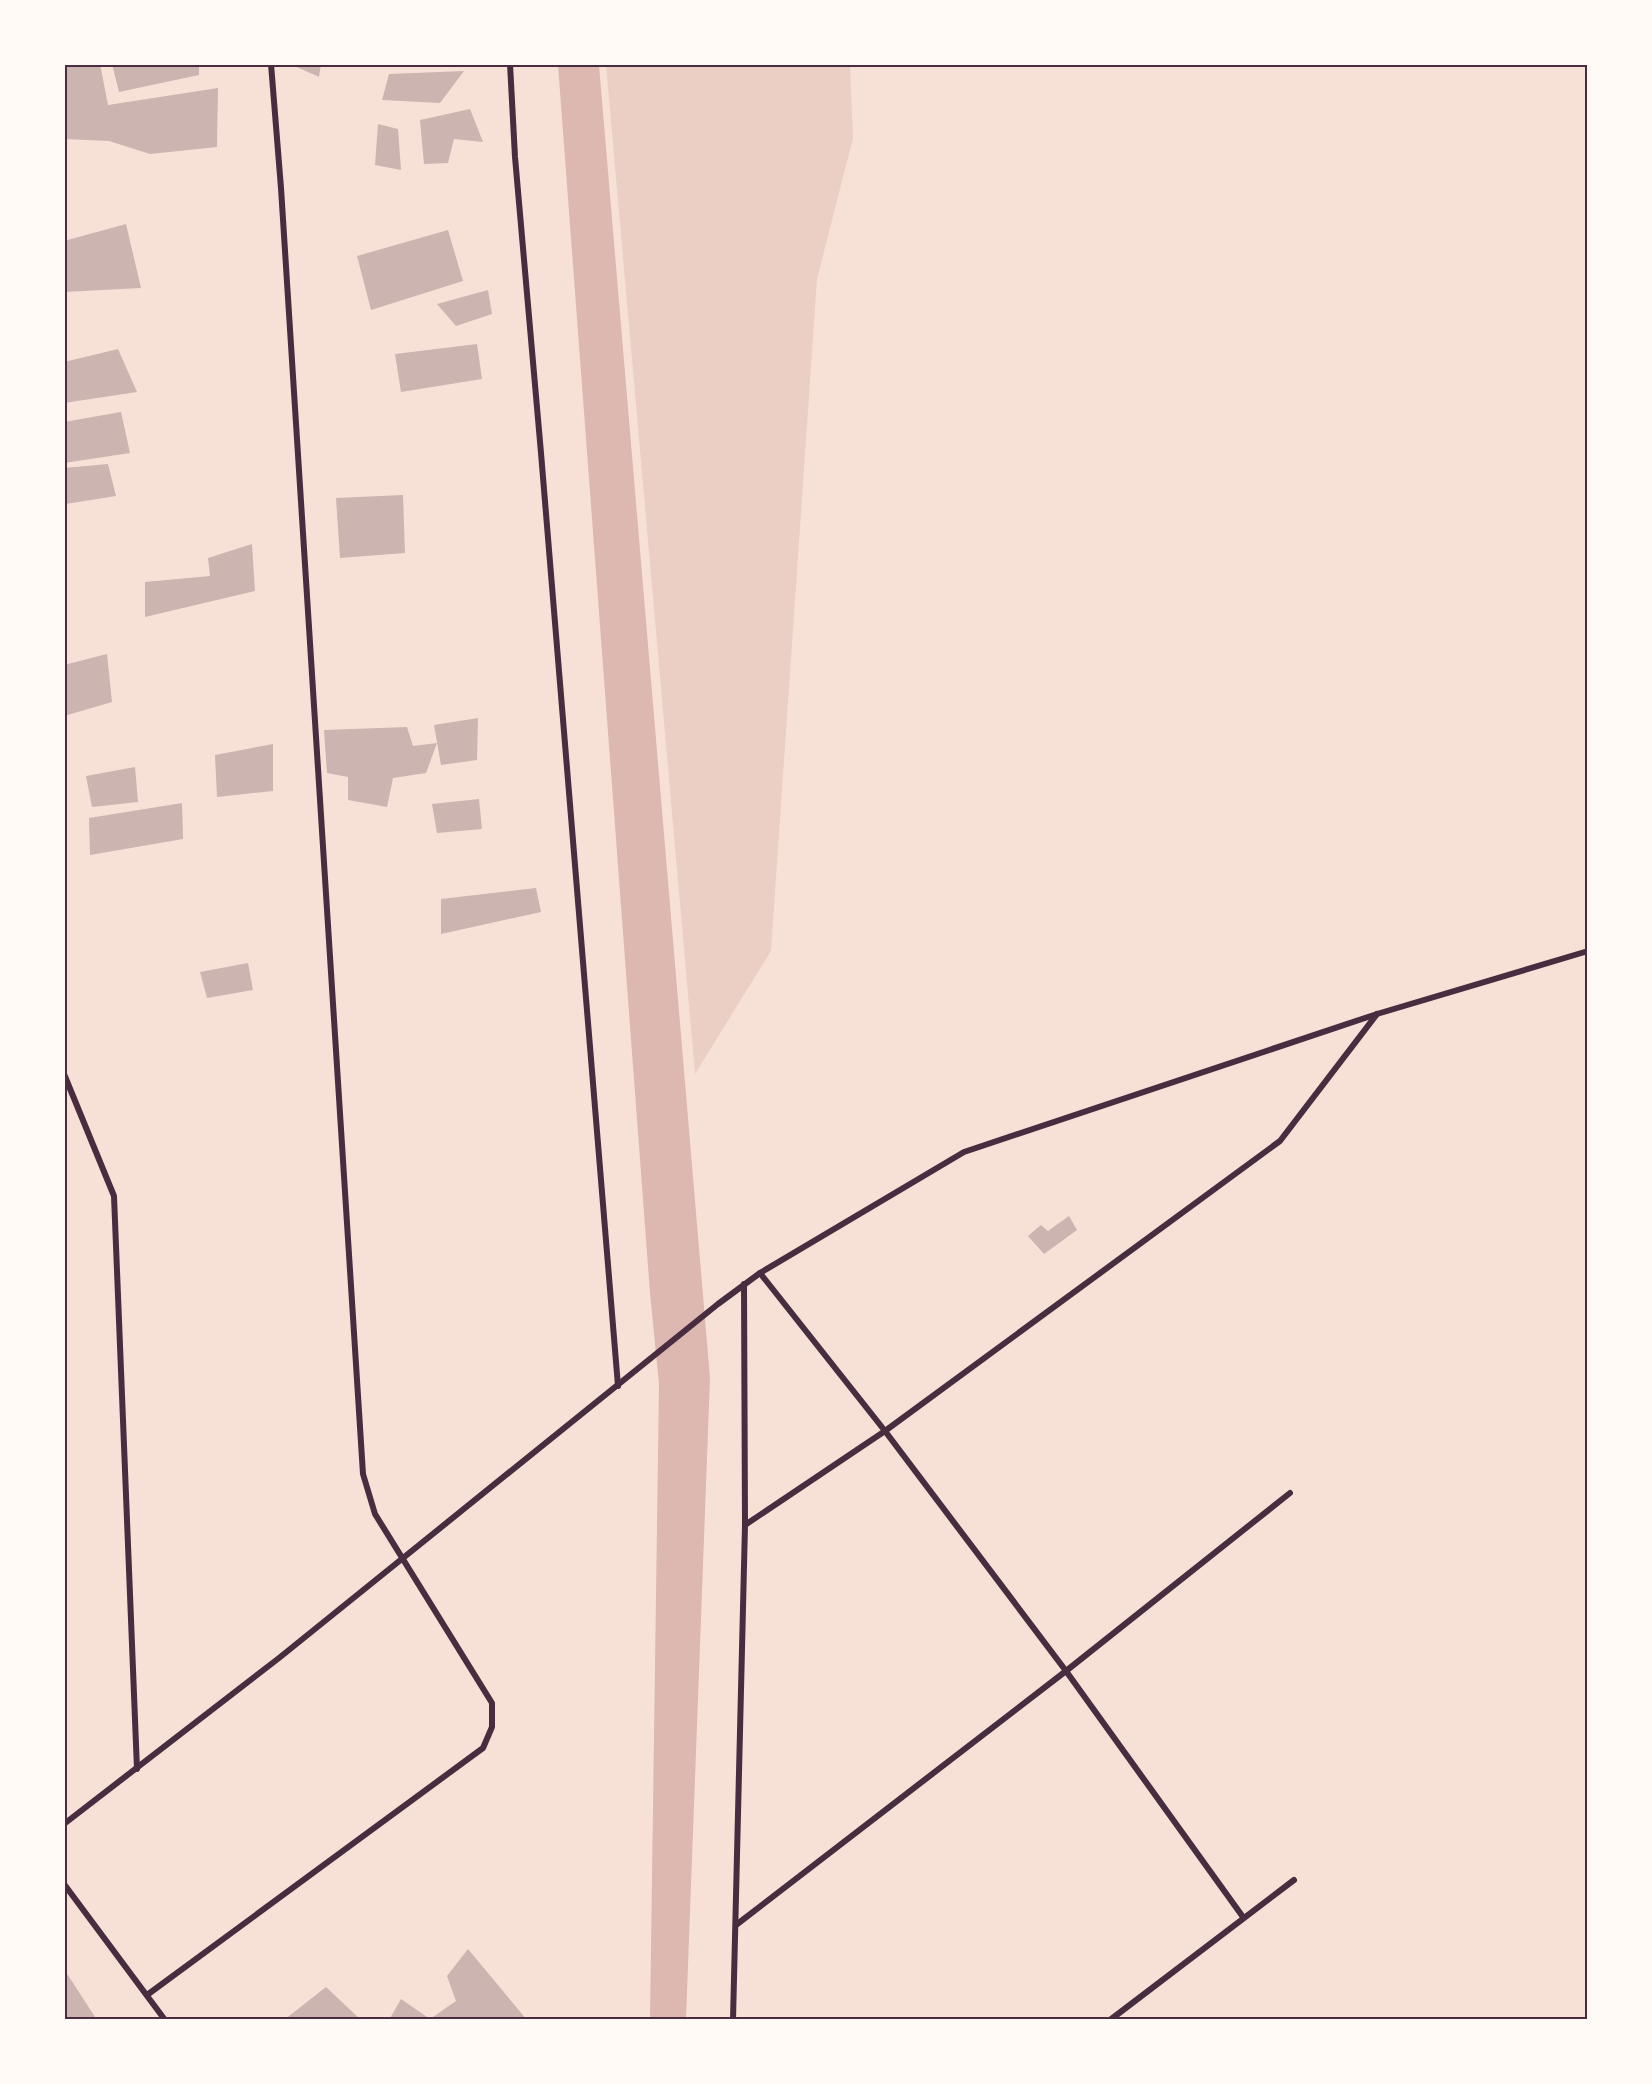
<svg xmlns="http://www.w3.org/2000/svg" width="1652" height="2084" font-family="Figtree,sans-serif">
  <rect width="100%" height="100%" fill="#f7e1d7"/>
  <path fill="#ebcfc5" d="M606,65H850L853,138L817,279L771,951L695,1074Z"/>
  <path fill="#dcb8b0" d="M558,65H599L710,1378L686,2019H650L659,1384L650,1293Z"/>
  <g fill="#ccb4b1">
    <path d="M64,64H100L108,105L218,88L217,147L150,154L109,141L64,139Z"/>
    <path d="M112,64H199V75L119,92Z"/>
    <path d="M290,64H321L319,77Z"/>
    <path d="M464,71L440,103L382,100L389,74Z"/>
    <path d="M470,109L483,142L454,139L448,163L424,164L420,120Z"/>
    <path d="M378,124L398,129L401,170L375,165Z"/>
    <path d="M126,224L141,288L64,292V241Z"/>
    <path d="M448,230L463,281L371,310L357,256Z"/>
    <path d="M488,290L492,314L456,326L437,304Z"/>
    <path d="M477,344L482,379L401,392L395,354Z"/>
    <path d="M118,349L137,392L64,403V362Z"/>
    <path d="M121,412L130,453L64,463V422Z"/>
    <path d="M108,464L116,496L66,504L64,468Z"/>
    <path d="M403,495L405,553L340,558L336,498Z"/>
    <path d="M252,544L255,591L145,617V582L210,576L208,558Z"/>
    <path d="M107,654L112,702L64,716V665Z"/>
    <path d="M478,718L477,760L441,765L434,725Z"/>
    <path d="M407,727L413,746L437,743L426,773L393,778L387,807L348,800V777L327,773L324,730Z"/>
    <path d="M273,744V791L217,797L215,755Z"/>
    <path d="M135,767L138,802L92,807L86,776Z"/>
    <path d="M479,799L482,829L437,833L432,804Z"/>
    <path d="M182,803L183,839L90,855L89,818Z"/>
    <path d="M536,888L541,912L441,934V899Z"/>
    <path d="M248,963L253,990L207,998L200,972Z"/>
    <path d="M1069,1216L1077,1230L1044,1254L1028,1236L1041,1225L1048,1231Z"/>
    <path d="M468,1949L527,2020H389L401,1999L430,2019L456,2001L447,1976Z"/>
    <path d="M64,1969L97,2020H64Z"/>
    <path d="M326,1987L361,2020H284Z"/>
  </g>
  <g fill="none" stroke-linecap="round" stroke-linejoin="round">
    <g stroke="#4a2c40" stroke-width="6">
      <path d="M510,64L515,157L541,453L618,1386"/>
      <path d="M64,1074L114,1196L137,1769"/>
      <path d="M760,1273L885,1431L1066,1671L1243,1917"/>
      <path d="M745,1525L885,1431L1280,1141L1377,1014"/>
      <path d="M64,1824L279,1658L718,1304L760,1273L964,1152L1377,1014L1588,951"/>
      <path d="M64,1884L165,2020"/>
      <path d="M736,1925L1066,1671L1290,1493"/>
      <path d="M147,1995L483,1748L492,1727V1703L375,1514L363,1474L281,188L271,64"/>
      <path d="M733,2020L745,1525L744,1284"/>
      <path d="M1110,2020L1294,1880"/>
    </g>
  </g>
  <rect width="1652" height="2084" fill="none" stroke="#fffaf5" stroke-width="132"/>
  <rect x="66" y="66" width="1520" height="1952" fill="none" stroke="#4a2c40" stroke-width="2"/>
</svg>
